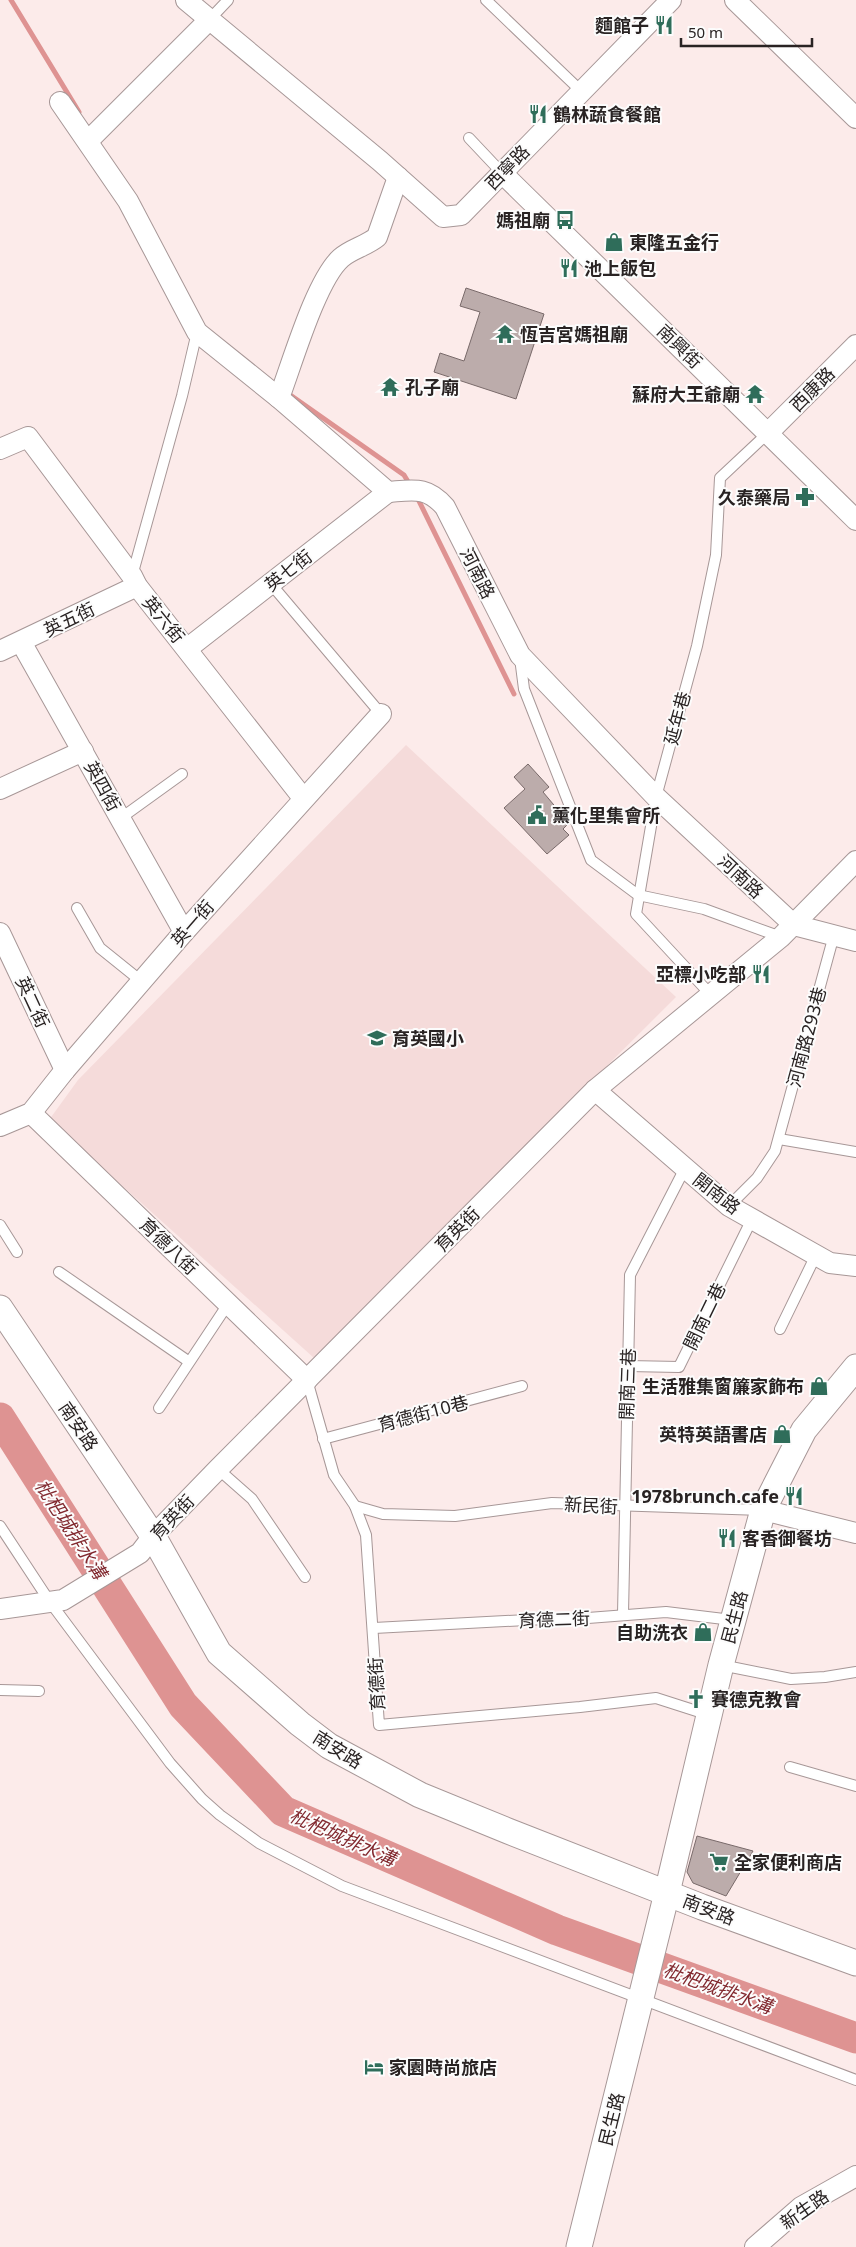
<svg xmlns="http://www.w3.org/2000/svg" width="856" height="2247" font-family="'Noto Sans','Noto Sans TC',sans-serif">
  <rect width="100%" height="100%" fill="#fcebea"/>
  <path fill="#f5dbda" d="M406,745L676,997L314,1358L49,1120L78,1080Z"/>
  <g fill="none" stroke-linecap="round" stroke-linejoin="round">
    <g stroke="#de9392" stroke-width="5">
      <path d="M11,0L79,112"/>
      <path d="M286,392L404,475L410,485"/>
      <path d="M417,497L514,694"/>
    </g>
    <path stroke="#de9392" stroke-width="31" d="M0,1418L183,1705L283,1811L557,1930L856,2038"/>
  </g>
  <g fill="#bcacab" stroke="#796a6a">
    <path d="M466,288L544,314L516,399L434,372L440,353L464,361L480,312L460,306Z"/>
    <path d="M528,764L549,787L543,792L569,823L563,829L569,835L547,854L504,808L525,789L514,777Z"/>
    <path d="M697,1836L753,1851L726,1896L693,1883L687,1872Z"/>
  </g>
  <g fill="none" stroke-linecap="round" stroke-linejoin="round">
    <g stroke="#a79797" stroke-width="12">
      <g id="service">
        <path d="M486,0L581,91"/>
        <path d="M209,20L228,0"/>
        <path d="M469,138L502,173"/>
        <path d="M132,576L182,396L197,332"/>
        <path d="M271,584L381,714"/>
        <path d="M520,658L524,689L591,860L638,895L704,909L781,937"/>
        <path d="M121,818L182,774"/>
        <path d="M77,908L100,948L141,981"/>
        <path d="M711,995L636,914L656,797L697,646L716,555L720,478L768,433"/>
        <path d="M779,1139L856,1152"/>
        <path d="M729,1206L757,1178L775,1151L834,935"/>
        <path d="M0,1225L17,1252"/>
        <path d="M59,1272L188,1361"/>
        <path d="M780,1329L816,1255"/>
        <path d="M628,1366L679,1367L752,1219"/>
        <path d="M307,1380L334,1475L355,1506L366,1535L379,1725L580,1707L656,1698L709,1715"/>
        <path d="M159,1408L228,1304"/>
        <path d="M323,1439L522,1386"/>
        <path d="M218,1469L252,1499L305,1577"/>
        <path d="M355,1506L383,1514L455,1516L552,1503L762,1510"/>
        <path d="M0,1526L50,1602L170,1763L202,1799L220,1815L259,1843L342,1886L856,2080"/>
        <path d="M623,1614L630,1275L685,1168"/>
        <path d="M374,1628L564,1618L575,1619L666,1612L732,1620"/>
        <path d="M721,1665L791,1679L825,1677L856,1672"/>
        <path d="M0,1690L39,1691"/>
        <path d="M790,1767L856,1786"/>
      </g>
    </g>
    <g stroke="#a79797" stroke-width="22">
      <g id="minor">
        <path d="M186,0L380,161L443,217L461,215L671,0"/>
        <path d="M735,0L856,118"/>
        <path d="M60,102L128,201L197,332L279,398"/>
        <path d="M88,141L209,20"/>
        <path d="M502,173L856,520"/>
        <path d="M398,177L377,237C366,246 351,249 341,258C316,280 292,364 279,398L388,492C414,490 427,486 445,507L520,655L656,797L794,925L856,941"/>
        <path d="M768,433L856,345"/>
        <path d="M0,449L28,437L132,576L137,586L303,798"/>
        <path d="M21,642L184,932"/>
        <path d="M188,648L388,492"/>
        <path d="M0,651L137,586"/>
        <path d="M0,789L83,751"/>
        <path d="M0,933L65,1070"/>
        <path d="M595,1090L729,1206L830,1263L856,1266"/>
        <path d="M31,1113L307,1380"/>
        <path d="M0,1126L31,1113L65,1070L184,932L381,714"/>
        <path d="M763,1510L856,1533"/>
        <path d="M0,1609L63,1600L140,1553L153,1536L218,1469L595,1090L781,937L856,861"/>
        <path d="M755,2247L801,2207L856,2176"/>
      </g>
    </g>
    <g stroke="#a79797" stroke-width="27">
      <g id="tertiary">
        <path d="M0,1308L153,1536L219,1653L300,1724L329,1746L420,1795L508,1831L702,1907L856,1963"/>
        <path d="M579,2247L665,1901L721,1665L763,1510L804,1430L856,1367"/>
      </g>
    </g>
    <use href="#service" stroke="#fff" stroke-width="10"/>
    <use href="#minor" stroke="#fff" stroke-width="20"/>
    <use href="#tertiary" stroke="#fff" stroke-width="25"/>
  </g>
  <defs>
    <g id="restaurant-bare" transform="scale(1.5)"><path d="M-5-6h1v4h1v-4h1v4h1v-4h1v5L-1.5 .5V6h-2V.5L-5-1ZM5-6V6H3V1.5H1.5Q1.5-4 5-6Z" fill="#2f6d5a" stroke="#fcfcfc" stroke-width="2.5" paint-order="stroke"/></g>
    <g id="bus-bare" transform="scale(1.5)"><path d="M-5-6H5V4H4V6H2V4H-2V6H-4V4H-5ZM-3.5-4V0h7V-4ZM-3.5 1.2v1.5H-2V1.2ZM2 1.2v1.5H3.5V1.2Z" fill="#2f6d5a" stroke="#fcfcfc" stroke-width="2.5" paint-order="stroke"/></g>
    <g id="shop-bare" transform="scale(1.5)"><path d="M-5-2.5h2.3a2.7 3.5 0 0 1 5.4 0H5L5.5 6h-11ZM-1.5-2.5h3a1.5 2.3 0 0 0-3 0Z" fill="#2f6d5a" stroke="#fcfcfc" stroke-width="2.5" paint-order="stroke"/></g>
    <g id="temple-bare" transform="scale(1.5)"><path d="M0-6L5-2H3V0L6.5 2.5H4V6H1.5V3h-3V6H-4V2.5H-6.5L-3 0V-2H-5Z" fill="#2f6d5a" stroke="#fcfcfc" stroke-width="2.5" paint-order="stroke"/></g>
    <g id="pharmacy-bare" transform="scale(1.5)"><path d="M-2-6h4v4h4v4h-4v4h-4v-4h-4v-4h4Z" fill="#2f6d5a" stroke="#fcfcfc" stroke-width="2.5" paint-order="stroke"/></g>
    <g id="civic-bare" transform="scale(1.5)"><path d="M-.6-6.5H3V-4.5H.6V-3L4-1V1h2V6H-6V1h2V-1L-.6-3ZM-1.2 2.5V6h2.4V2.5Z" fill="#2f6d5a" stroke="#fcfcfc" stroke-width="2.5" paint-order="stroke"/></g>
    <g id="school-bare" transform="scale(1.5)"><path d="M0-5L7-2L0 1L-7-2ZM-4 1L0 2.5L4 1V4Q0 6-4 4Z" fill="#2f6d5a" stroke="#fcfcfc" stroke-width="2.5" paint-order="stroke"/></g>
    <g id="church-bare" transform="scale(1.5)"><path d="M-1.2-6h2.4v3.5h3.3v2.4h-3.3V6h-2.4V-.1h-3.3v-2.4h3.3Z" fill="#2f6d5a" stroke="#fcfcfc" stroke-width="2.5" paint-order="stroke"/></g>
    <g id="supermarket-bare" transform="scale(1.5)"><path d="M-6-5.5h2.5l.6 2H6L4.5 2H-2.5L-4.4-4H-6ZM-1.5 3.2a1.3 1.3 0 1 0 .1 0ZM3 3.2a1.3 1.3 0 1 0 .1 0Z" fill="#2f6d5a" stroke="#fcfcfc" stroke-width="2.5" paint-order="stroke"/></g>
    <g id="hotel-bare" transform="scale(1.5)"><path d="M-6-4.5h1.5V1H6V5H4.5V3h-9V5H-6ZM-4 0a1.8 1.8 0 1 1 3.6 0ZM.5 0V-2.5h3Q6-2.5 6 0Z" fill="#2f6d5a" stroke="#fcfcfc" stroke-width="2.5" paint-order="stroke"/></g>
  </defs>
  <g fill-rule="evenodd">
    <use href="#restaurant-bare" x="664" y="25"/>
    <use href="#restaurant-bare" x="538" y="114"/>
    <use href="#bus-bare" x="565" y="220"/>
    <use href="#shop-bare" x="614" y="242"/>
    <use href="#restaurant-bare" x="569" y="268"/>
    <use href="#temple-bare" x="505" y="334"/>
    <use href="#temple-bare" x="390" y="387"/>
    <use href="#temple-bare" x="755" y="394"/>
    <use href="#pharmacy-bare" x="805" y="497"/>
    <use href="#civic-bare" x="537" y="815"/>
    <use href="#restaurant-bare" x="761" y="974"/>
    <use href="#school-bare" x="377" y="1038"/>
    <use href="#shop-bare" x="819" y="1386"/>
    <use href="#shop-bare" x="782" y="1434"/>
    <use href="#restaurant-bare" x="794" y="1496"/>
    <use href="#restaurant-bare" x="727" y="1538"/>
    <use href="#shop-bare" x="703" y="1632"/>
    <use href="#church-bare" x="696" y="1699"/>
    <use href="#supermarket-bare" x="719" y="1862"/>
    <use href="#hotel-bare" x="374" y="2067"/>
  </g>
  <g text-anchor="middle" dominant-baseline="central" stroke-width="4" stroke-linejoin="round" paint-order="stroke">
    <g font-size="18" font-weight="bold" fill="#292323" stroke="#fcfcfc" text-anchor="start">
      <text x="649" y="25" text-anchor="end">麵館子</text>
      <text x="553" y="114">鶴林蔬食餐館</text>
      <text x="550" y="220" text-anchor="end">媽祖廟</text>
      <text x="629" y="242">東隆五金行</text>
      <text x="584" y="268">池上飯包</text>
      <text x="520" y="334">恆吉宮媽祖廟</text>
      <text x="405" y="387">孔子廟</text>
      <text x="740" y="394" text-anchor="end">蘇府大王爺廟</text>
      <text x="790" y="497" text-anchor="end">久泰藥局</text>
      <text x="552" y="815">薰化里集會所</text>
      <text x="746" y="974" text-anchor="end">亞標小吃部</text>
      <text x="392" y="1038">育英國小</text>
      <text x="804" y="1386" text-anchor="end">生活雅集窗簾家飾布</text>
      <text x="767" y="1434" text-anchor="end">英特英語書店</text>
      <text x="779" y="1496" text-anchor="end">1978brunch.cafe</text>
      <text x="742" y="1538">客香御餐坊</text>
      <text x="688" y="1632" text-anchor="end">自助洗衣</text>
      <text x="711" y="1699">賽德克教會</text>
      <text x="734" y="1862">全家便利商店</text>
      <text x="389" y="2067">家園時尚旅店</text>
    </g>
    <g font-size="18" fill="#292323" stroke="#fcfcfc">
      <text transform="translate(507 167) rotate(-46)">西寧路</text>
      <text transform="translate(680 346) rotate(44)">南興街</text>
      <text transform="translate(812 389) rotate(-45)">西康路</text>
      <text transform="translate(288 570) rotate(-38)">英七街</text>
      <text transform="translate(478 573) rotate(63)">河南路</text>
      <text transform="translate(69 619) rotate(-26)">英五街</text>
      <text transform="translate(164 619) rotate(51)">英六街</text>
      <text transform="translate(677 718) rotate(-75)">延年巷</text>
      <text transform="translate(103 786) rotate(61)">英四街</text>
      <text transform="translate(741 876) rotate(43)">河南路</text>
      <text transform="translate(192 923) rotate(-49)">英一街</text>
      <text transform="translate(33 1002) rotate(65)">英二街</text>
      <text transform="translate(806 1037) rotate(-75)">河南路293巷</text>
      <text transform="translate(717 1193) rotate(38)">開南路</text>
      <text transform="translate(457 1229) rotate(-45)">育英街</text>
      <text transform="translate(169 1246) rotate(44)">育德八街</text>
      <text transform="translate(704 1316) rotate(-64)">開南二巷</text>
      <text transform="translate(627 1384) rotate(-88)">開南三巷</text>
      <text transform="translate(423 1413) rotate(-15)">育德街10巷</text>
      <text transform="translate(79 1426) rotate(56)">南安路</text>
      <text transform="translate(591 1505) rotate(3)">新民街</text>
      <text transform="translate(172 1517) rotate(-47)">育英街</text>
      <text transform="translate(734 1617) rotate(-75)">民生路</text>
      <text transform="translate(554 1619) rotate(-2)">育德二街</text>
      <text transform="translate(376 1684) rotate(-93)">育德街</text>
      <text transform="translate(338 1749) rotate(32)">南安路</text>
      <text transform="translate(709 1909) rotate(21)">南安路</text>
      <text transform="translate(611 2119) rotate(-76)">民生路</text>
      <text transform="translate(804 2209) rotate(-35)">新生路</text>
    </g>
    <g font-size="19" font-style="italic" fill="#82292f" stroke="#fcfcfc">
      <text transform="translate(71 1529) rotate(57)">枇杷城排水溝</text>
      <text transform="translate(343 1837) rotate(24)">枇杷城排水溝</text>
      <text transform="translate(718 1988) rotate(20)">枇杷城排水溝</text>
    </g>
  </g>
  <path d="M681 38v8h131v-8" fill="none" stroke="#292323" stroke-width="2.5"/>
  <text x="688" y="38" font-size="15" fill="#292323" stroke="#fcfcfc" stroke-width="4" paint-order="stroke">50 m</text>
</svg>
